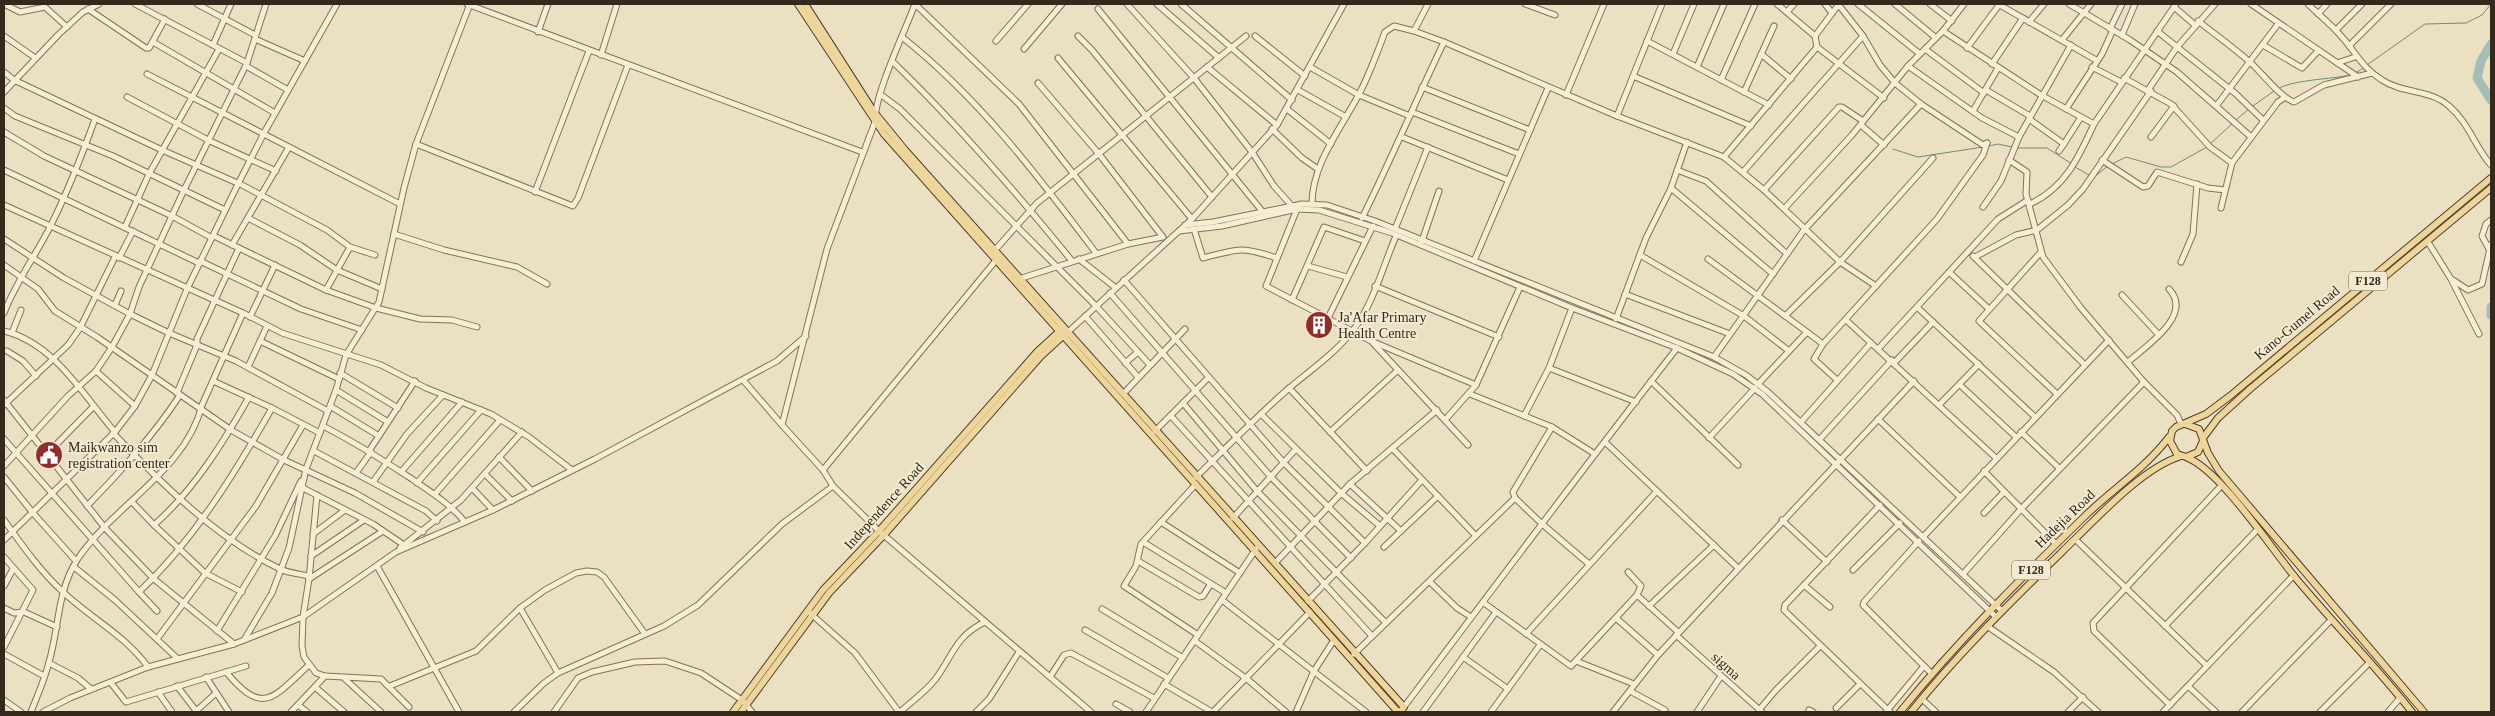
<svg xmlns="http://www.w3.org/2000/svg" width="2495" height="716" font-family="Georgia,serif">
  <rect width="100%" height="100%" fill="#ebe0c2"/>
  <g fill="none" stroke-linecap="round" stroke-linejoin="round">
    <g stroke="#6c8b84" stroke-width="1">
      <path d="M2367,65L2425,24L2466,23L2482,15L2491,4"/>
      <path d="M2355,73L2364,68"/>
      <path d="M2278,89C2290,80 2333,79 2351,75"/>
      <path d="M2253,106L2274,91"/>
      <path d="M2236,120L2250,108"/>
      <path d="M2210,144L2233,123"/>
      <path d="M1989,146L1998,144L2012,147"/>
      <path d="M2016,148H2047L2072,164"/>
      <path d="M1893,149L1918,157L1983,147"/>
      <path d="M2112,164L2126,157L2161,167H2171L2207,147"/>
      <path d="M2075,167L2089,175"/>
      <path d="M2094,177L2108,166"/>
    </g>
    <g stroke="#a4beb7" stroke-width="9">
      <path d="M2491,44L2481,61L2477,78L2491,100"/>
      <path d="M2491,307V315"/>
    </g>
    <g stroke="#84715a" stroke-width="7">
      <g id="minor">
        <path d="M135,4L247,63"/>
        <path d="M197,4L255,35"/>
        <path d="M467,4L862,152"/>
        <path d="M915,4C905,31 874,95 875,122L827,249L782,425L823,470L833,486L879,531L1091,712"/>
        <path d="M915,4L1019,104L1128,244"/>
        <path d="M1127,4L1194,78L1252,152L1274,186L1291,205"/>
        <path d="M1157,4L1219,58"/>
        <path d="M1181,4L1292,100"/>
        <path d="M1428,4L1414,31L1444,42L1617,116L1724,157L1764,190L1840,262L1876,286"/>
        <path d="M1525,4L1555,15"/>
        <path d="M1825,4L1832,13"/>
        <path d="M1838,4L1863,36L1880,65L1895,83L1921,104L1983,145L1987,143"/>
        <path d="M1858,4L1920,54"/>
        <path d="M1895,4L1936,38"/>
        <path d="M1930,4L1952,21"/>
        <path d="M1998,4L2096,60"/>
        <path d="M2069,4L2130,40L2177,72L2250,136"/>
        <path d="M2251,4L2358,77"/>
        <path d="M2308,4C2318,14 2331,24 2341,36C2356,52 2361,67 2382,80C2403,94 2430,89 2449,106C2469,123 2475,147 2491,165"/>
        <path d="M6,5L20,12L45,7L67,27"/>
        <path d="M2174,7L2195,25"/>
        <path d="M88,9L146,48H149L165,19"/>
        <path d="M1098,9L1262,211"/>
        <path d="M1787,12L1794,4"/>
        <path d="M2318,14L2327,4"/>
        <path d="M2198,21C2216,35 2234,48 2251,63C2263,74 2280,97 2294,102L2324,85L2372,73"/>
        <path d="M2029,22L2044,4"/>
        <path d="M2110,29L2122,4"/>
        <path d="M2336,30L2362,4"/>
        <path d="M1943,31L2041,95L2094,124"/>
        <path d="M2157,31L2236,94L2263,120"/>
        <path d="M538,32L548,4"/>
        <path d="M2122,35L2135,4"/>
        <path d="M4,36L34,57"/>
        <path d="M1078,36L1092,50L1212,197"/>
        <path d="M1255,36L1305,76"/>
        <path d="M1815,36L1839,4"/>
        <path d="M902,37C979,98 1038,176 1096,253"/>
        <path d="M255,39L305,61"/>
        <path d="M2062,40L2091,4"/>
        <path d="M996,41L1028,4"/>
        <path d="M1647,41L1769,105"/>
        <path d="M153,42L275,113"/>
        <path d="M213,45L231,4"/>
        <path d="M2263,45L2302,68L2318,51"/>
        <path d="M2349,46L2391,4"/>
        <path d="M1817,47L1884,98"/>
        <path d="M1967,48L1999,5"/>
        <path d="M1024,49L1062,4"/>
        <path d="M1925,49L1984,93"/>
        <path d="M1673,54L1694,4"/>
        <path d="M1761,54L1791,79"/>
        <path d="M601,55L617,4"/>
        <path d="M1058,58L1192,219"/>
        <path d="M893,62C957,124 1016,192 1072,261"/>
        <path d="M2337,63L2355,57"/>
        <path d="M1992,64L2023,18"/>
        <path d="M246,66L288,90"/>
        <path d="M1908,66L1982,118L2019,137"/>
        <path d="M1207,67L1277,125"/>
        <path d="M1310,67L1359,95L1410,116"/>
        <path d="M1697,67L1724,4"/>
        <path d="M2092,67L2121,82"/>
        <path d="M4,72L14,80L162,150L242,185L327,230L350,247L375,255"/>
        <path d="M147,74L400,204"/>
        <path d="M1633,76L1751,126"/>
        <path d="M2124,78L2171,104L2210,147L2232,163"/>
        <path d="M1721,80L1755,4"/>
        <path d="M1038,83L1099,154L1162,236"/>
        <path d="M1422,87L1530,130"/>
        <path d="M1298,90L1346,117"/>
        <path d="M1986,90L2030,116"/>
        <path d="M2148,90L2177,47L2215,4"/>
        <path d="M4,92L59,34L83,12L99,4"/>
        <path d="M1744,92L1774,26"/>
        <path d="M880,94L900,109L1096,306L1150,365"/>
        <path d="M1566,95L1604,4"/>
        <path d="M127,97L210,141L276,171"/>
        <path d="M2217,105L2278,24"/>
        <path d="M4,108L15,116L113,156L225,210"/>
        <path d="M1287,109L1331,144"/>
        <path d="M2066,109L2102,54L2113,30"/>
        <path d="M1973,111L1998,68"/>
        <path d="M1412,112L1519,154"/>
        <path d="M1617,116L1662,4"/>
        <path d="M2029,119L2064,144L2081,117"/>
        <path d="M1861,125L1884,145"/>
        <path d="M1272,129L1302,158L1318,169"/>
        <path d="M4,132L44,156L172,216L212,238"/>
        <path d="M1402,137L1508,180"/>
        <path d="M2151,137L2174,106"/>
        <path d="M416,144L573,206L578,198L628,65"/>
        <path d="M2059,151L2064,144"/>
        <path d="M1724,157L1817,47L1815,36L1777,4"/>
        <path d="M2009,160L2027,172L2026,194L2043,257L2081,308L2144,382L2177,415L2181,424"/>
        <path d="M2102,160L2143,187L2148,186L2157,172L2208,188L2225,190"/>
        <path d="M4,170L199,263"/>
        <path d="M1677,170L1706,181L1787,254"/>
        <path d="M1743,172L1863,36"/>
        <path d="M1671,188L1773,274"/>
        <path d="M1764,190L1839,107H1842L1863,121"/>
        <path d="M535,192L589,51"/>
        <path d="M1312,204C1312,164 1340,130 1358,96C1369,76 1377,53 1385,32L1394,26L1414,31"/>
        <path d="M2030,204C2065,188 2079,157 2094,124L2176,4"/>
        <path d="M4,205L243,313L282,333L381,365L426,388L491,414L529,437L572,470"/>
        <path d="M1983,207L2001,181L2019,137L2071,45"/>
        <path d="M2221,208L2232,163L2278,102L2284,98"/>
        <path d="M1297,209L1266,286L1371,341L1476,385"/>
        <path d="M1784,209L1852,135L1908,66L1943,31L1964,4"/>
        <path d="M248,218L300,245L337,270L382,289"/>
        <path d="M1362,218C1391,160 1416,100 1444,42"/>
        <path d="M1185,225L1213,222L1302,204L1327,205L1375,221L1714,357L1746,375L1768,392L2002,611"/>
        <path d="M125,227L149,174L219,49"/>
        <path d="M1194,229L1203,258C1239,249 1240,246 1277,258"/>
        <path d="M1395,229L1428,147"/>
        <path d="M1179,231L1222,226L1297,209L1319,210L1392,233L1572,308L1677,348L1733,374L1762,394L1996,617"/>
        <path d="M394,234L444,250L517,267L547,284"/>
        <path d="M214,236L326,290L376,308L420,319L452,320L477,327"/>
        <path d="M4,239L64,278L130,314L169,333L236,361L328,411"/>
        <path d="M1422,241L1439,191"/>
        <path d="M2428,242L2451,279L2479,334"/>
        <path d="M232,245L289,147"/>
        <path d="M996,249L1037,203L1246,36"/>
        <path d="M2489,249L2482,236L2486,224L2491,220"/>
        <path d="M2041,252L1979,321L2057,394"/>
        <path d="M1640,255L1744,316L1789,351"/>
        <path d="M1973,256L2085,365"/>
        <path d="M1975,257L2016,235L2037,230L2068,205L2083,189L2151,91"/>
        <path d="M119,258L133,231"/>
        <path d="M1079,259L1116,288"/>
        <path d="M1708,259L1807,332"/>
        <path d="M200,261L301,309L362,330"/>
        <path d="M1474,261L1548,88"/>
        <path d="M2181,262L2193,234L2197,184"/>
        <path d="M4,265L38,289L55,311L97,337L231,430L284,460L355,493L423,532"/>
        <path d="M1308,266L1347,277"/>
        <path d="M1949,272L1989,309"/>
        <path d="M1022,278L1128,244L1163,237"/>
        <path d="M1124,280L1284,463L1365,543"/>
        <path d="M2453,280L2468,290L2482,284L2491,244"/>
        <path d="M1375,286L1499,337"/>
        <path d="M326,290L350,247"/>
        <path d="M1110,293L1271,477L1351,558"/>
        <path d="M1625,294L1730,334"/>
        <path d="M2122,295L2158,334"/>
        <path d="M1292,300L1324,227L1365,241"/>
        <path d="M115,305L121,291"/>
        <path d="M1918,308L2035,417"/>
        <path d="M4,313C16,282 36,255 51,225C68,191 82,155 95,119"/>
        <path d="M1085,316L1138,377"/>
        <path d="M1785,316L1840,262L1933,158"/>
        <path d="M250,317L275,265"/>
        <path d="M1328,318L1373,226"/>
        <path d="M1616,319L1646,238L1671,188L1687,142"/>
        <path d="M1846,320L1996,458"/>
        <path d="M4,331C54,343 83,395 115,432"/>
        <path d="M1068,332L1192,219L1277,125L1344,4"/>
        <path d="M12,333L21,310"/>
        <path d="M260,341L339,379"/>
        <path d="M1373,343L1468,445"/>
        <path d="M1823,344L1814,359L1837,380"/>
        <path d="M1879,348L1998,219L2028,200"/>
        <path d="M7,351L23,361L36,376"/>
        <path d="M1714,357L1804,230L1921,104"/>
        <path d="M2128,362C2146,346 2194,315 2169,289"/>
        <path d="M1125,363L1138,352"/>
        <path d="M1894,363L1933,322"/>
        <path d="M248,367L267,326"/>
        <path d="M1549,368L1636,402"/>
        <path d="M96,371L135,406"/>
        <path d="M340,373L398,408"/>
        <path d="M743,380L782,425"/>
        <path d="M213,381L272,408L320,433"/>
        <path d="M1651,381L1738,465"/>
        <path d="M1759,383L1807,332L1823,344L1937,219L1983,155L1987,143"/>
        <path d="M1960,385L2016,437"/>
        <path d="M1289,388L1367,471"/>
        <path d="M336,390L388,422"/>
        <path d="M177,393L197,345V339L239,248"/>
        <path d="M1123,394L1185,329"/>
        <path d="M1470,394L1552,427L1595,454"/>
        <path d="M4,400L105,528L154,579L234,644"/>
        <path d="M1183,403L1257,491L1386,623"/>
        <path d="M4,405L68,345L80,328L115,257"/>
        <path d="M1939,405L1979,364"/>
        <path d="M330,406L379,436"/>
        <path d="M1261,414L1341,493L1380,526"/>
        <path d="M1171,416L1372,636"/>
        <path d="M1524,416L1549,368L1572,308"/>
        <path d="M1878,419L1960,497"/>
        <path d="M1445,420L1476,385L1520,287"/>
        <path d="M1801,422L1871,343"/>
        <path d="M323,426C354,442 383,460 412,479C432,493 450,504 465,522"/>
        <path d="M1552,427L1513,492L1515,498L1541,523L1589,564"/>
        <path d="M1155,431L1208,378"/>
        <path d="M1330,432L1398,370"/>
        <path d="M2021,432L2059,468"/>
        <path d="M113,433C162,484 216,538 280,569C288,573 300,574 309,576"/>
        <path d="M1709,438L1755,388"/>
        <path d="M4,439L139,592C194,540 235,473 272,408"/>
        <path d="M1820,439L1892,360"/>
        <path d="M1605,442L1738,568"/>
        <path d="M1393,449L1476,536"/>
        <path d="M314,451L426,511L437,521"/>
        <path d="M369,451L415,381"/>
        <path d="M46,455L93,407"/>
        <path d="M499,457L532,491"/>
        <path d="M4,466L68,396L96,371L112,347L130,314L139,287L184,190L247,63L266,4"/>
        <path d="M823,470L997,259"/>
        <path d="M1984,471L2056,544"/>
        <path d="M401,472L462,402"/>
        <path d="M356,473L371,452"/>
        <path d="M485,474L512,501"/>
        <path d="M4,477L33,513L76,561"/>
        <path d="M1196,477C1226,448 1255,418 1287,390C1309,371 1336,353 1354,329C1374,302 1383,266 1396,236"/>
        <path d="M373,482L407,434L443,395"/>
        <path d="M417,483L481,410"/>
        <path d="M1196,484L1141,544L1136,566L1124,586L1198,635"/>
        <path d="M1350,484L1401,531"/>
        <path d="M301,487L373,524L404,545"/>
        <path d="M472,488L493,510"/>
        <path d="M435,494L500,420"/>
        <path d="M317,495L309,579L303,617L302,646L304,657L316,673L325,676L381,679L409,707"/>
        <path d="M132,502L154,525C194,490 223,443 249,397"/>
        <path d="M1880,505L1785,605L1784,610L1890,712"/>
        <path d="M87,506C121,471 153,436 180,395"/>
        <path d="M1984,513L2004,492"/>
        <path d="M1233,518L1296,449"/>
        <path d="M4,520C22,545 40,571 62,591C90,618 125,635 148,667"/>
        <path d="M1782,520L1827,562"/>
        <path d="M1161,522L1240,573"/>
        <path d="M154,525L205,573L242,592"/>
        <path d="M313,534L345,510"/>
        <path d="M1923,537L2109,340"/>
        <path d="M2075,539L2207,666"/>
        <path d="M4,540L115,432L135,406L152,375L187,289L238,184L264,133L337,4"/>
        <path d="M1919,541L1864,602L1863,605L1932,674"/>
        <path d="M1143,542L1226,593"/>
        <path d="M1384,547L1438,496"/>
        <path d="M400,548L461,500L522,432"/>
        <path d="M311,556L364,520"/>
        <path d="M4,557L33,590L4,647"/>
        <path d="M1138,561L1199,597L1203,596L1210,585"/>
        <path d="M1275,563L1350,484L1437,410"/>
        <path d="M377,566L459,712"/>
        <path d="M74,567L115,600L178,659"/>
        <path d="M1853,570L1900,523"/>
        <path d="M1964,573L2021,509L2144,382"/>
        <path d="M309,579L383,531"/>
        <path d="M1430,582L1457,608L1471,617"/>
        <path d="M1804,585L1830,607"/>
        <path d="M4,586L13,569"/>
        <path d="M139,592L157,611"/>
        <path d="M1637,595L1678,632"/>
        <path d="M1222,600L1366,712"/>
        <path d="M1308,601L1365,543L1422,480"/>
        <path d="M1484,603L1571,666L1637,595L1641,586L1628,572"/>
        <path d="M1649,606L1714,545"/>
        <path d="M4,608L14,613L24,612L57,627"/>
        <path d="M520,608L558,673"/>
        <path d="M1102,609L1183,658"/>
        <path d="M810,613L855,653L899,712"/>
        <path d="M1616,618L1658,655"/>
        <path d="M1987,626L2054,672L2098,712"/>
        <path d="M2165,626L2257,530"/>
        <path d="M1085,630L1168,678"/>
        <path d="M217,631L275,536L301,481"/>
        <path d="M1526,634L1657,491"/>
        <path d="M1676,635L1762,712"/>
        <path d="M157,639L256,506L303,425"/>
        <path d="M244,640L272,593L289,548L306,469L336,390L346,355L379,302L404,188L416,144L470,4"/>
        <path d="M1195,641L1247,679L1286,712"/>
        <path d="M4,654L44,676"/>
        <path d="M1354,654L1515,498"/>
        <path d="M1463,657L1508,689"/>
        <path d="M1576,661L1634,684"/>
        <path d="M49,663L78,678L91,689"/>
        <path d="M226,672C263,716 272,699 309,665"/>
        <path d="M206,677L229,712"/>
        <path d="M1050,677L1064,655L1071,653L1154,698"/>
        <path d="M344,678L381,712"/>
        <path d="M111,683L126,702L246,666"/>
        <path d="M1164,684L1212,712"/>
        <path d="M177,686L197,712"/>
        <path d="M390,686L476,651L520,608L545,590L576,573L587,571L597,572L604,577L645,634"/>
        <path d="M2188,686L2216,712"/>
        <path d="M315,687L344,712"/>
        <path d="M1630,691L1665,710"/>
        <path d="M158,692L172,712"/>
        <path d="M1922,699L1936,712"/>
        <path d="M4,700L21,712"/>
        <path d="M1116,704L1130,712"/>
        <path d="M298,705L307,712"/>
        <path d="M2170,705L2094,631L2093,623L2221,486"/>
        <path d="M1404,707C1494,587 1584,467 1677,348"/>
        <path d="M1836,708L1860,684"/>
        <path d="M1759,710L1776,690L1820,646"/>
        <path d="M1809,710L1813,712"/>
        <path d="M31,712C37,696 45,679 49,662C59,629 57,591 77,560C112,506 186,471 202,405L243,313"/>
        <path d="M43,712L70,698L148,667L234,644L303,617L396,552L493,510L595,459L777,361L806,336"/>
        <path d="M195,712L215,694"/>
        <path d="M291,712L325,676"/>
        <path d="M514,712L544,683L558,673L664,626L698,605L782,524L833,486"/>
        <path d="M554,712L578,678L592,672L635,662L665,661L701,673L742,700L752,712"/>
        <path d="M900,712C912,701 928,690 937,677C953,654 957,635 985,622"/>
        <path d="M976,712L989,699L1019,652"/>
        <path d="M1146,712L1256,549"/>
        <path d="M1213,712L1310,612"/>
        <path d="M1296,712L1314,671L1334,640"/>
        <path d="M1423,712L1496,612"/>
        <path d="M1491,712L1540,645"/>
        <path d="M1613,712L1658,655L1914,381"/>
        <path d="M1697,712L1721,676"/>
        <path d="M1886,712L1924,666"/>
        <path d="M2068,712L2083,697"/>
        <path d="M2163,712L2294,575"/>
        <path d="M2242,712L2331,620"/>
        <path d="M2320,712L2369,663"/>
        <path d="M2388,712L2400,698"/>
      </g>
    </g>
    <g stroke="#523f2e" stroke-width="8">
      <g id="major">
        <path d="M798,4L884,134L1398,712"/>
        <path d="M805,4L874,112L905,150L1404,707L1400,712"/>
        <path d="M2185,424L2199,429L2208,453L2219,471L2424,712"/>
        <path d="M2203,438L2218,418L2250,389L2491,188"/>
        <path d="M2203,441L2198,452L2186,457L2177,454L2170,441L2172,431L2176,427L2206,414L2230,396L2491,178"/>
        <path d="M2188,458C2220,471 2270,546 2294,576C2332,622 2375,665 2412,712"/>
        <path d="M733,712L823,590L879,531L1037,352L1062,329"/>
        <path d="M741,712L829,593L883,536L1041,356L1065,334"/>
        <path d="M1900,712C1956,643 2019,580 2083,518C2111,490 2145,469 2169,437"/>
        <path d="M1911,712C1960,651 2017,596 2074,540C2102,513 2143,468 2181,456"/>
      </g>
    </g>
    <use href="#minor" stroke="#f7edd4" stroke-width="5"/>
    <use href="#major" stroke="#edd59b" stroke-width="6"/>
  </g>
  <defs>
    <g id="building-disc" transform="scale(1.4375)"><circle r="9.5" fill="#8f2f2d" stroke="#f3ead1"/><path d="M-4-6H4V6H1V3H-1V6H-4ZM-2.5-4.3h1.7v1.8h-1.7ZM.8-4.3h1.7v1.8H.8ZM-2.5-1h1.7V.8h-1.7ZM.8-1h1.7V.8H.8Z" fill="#fff"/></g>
    <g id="civic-disc" transform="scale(1.4375)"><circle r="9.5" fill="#8f2f2d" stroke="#f3ead1"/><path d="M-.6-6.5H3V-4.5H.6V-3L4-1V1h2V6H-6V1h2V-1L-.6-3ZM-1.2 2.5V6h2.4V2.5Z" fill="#fff"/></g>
  </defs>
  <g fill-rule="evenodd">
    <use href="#building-disc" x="1319" y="325"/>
    <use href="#civic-disc" x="49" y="455"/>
  </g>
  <g text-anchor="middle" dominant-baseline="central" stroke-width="4" stroke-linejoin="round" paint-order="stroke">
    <g fill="#f3ead1" stroke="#6d6353" stroke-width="1">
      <rect x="2349" y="271.5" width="38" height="19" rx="4"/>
      <rect x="2012" y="560.5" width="38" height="19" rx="4"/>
    </g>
    <g font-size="12" font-weight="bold" fill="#34291d">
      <text x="2368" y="281">F128</text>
      <text x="2031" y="570">F128</text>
    </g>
    <g font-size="14" fill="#34291d" stroke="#f3ead1" text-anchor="start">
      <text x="1338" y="317">Ja'Afar Primary<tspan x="1338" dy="16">Health Centre</tspan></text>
      <text x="68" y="447">Maikwanzo sim<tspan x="68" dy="16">registration center</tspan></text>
    </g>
    <g font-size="14" fill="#34291d" stroke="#f3ead1">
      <text transform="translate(2297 323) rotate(-40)">Kano-Gumel Road</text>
      <text transform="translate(884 506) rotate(-48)">Independence Road</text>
      <text transform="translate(2065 519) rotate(-44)">Hadejia Road</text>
      <text transform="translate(1726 666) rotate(42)">sigma</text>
    </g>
  </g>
  <rect width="2495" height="716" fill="none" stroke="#34291d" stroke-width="10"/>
</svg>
